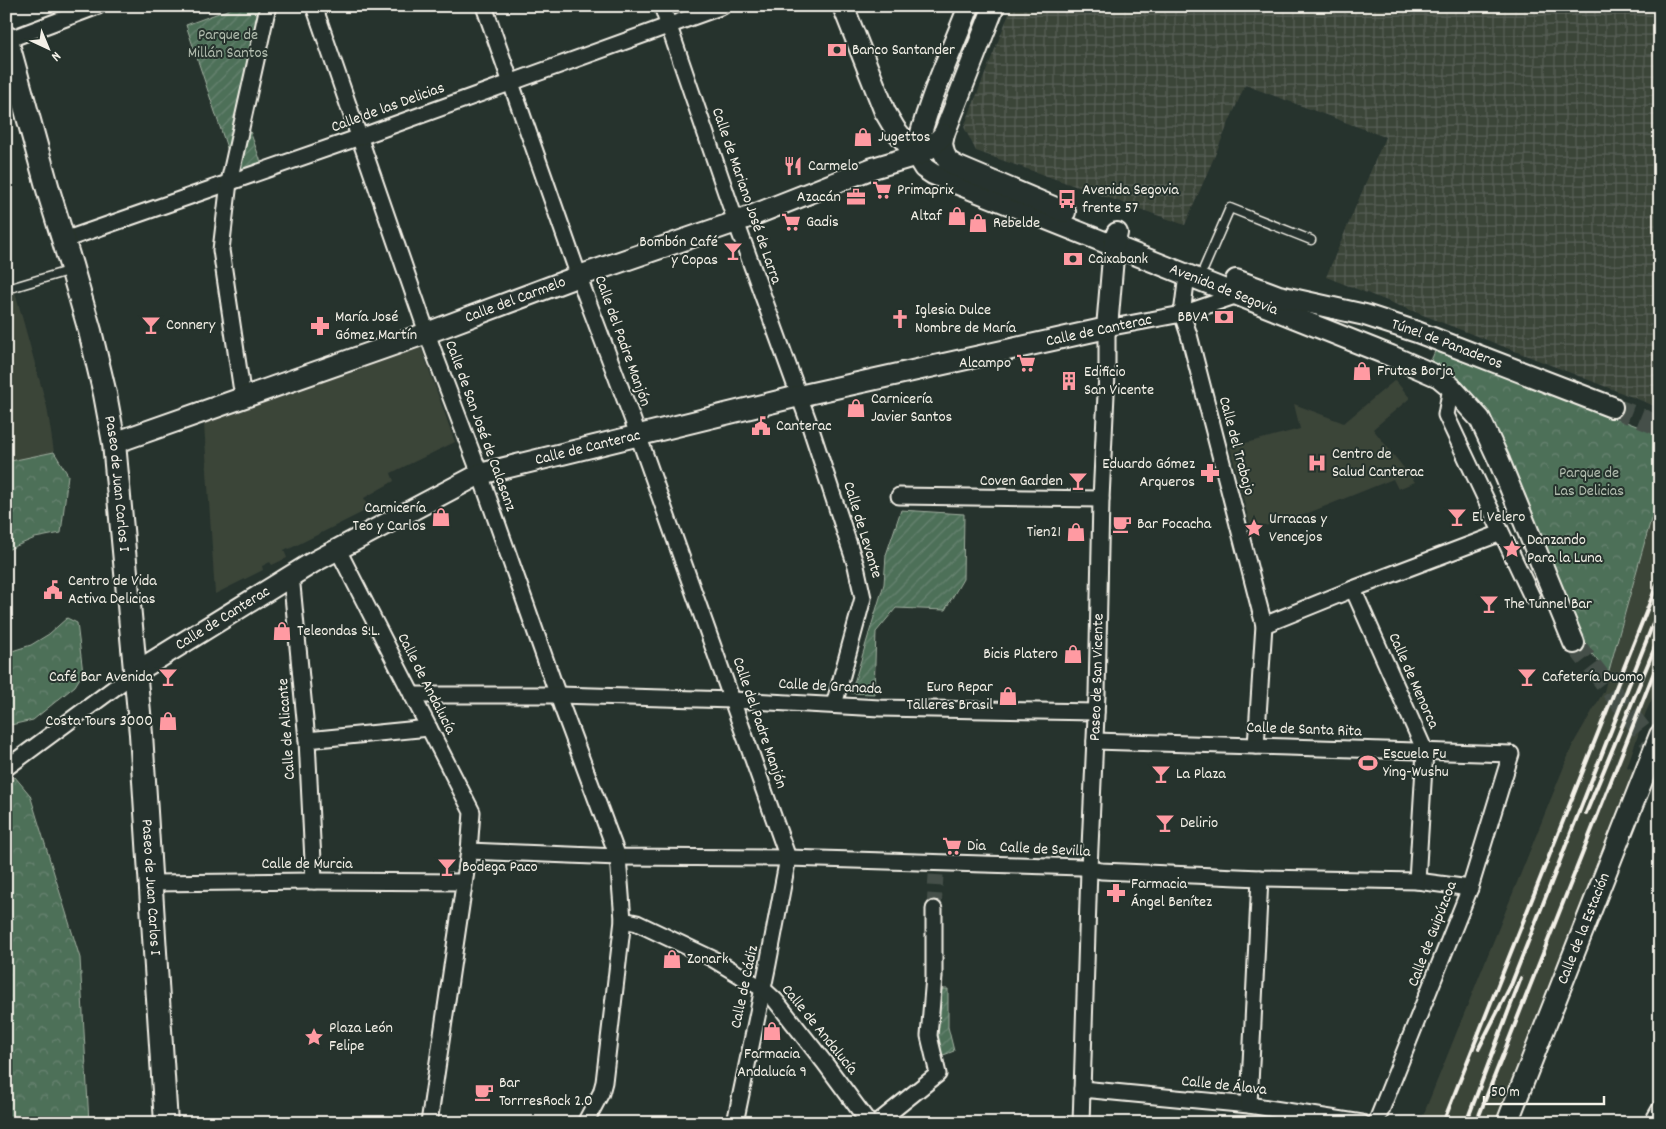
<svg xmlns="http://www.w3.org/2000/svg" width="1666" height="1129" font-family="Dekko,sans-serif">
  <defs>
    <pattern id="industrial-grid" width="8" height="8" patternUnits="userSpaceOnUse" patternTransform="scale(1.25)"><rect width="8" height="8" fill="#3b4439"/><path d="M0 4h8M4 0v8" fill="none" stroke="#585f56"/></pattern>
    <pattern id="forest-crowns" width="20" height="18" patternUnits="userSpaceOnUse" patternTransform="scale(1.25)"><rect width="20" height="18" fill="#4e6f59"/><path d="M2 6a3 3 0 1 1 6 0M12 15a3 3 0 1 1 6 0" fill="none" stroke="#688471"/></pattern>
    <pattern id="garden-furrows" width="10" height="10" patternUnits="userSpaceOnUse" patternTransform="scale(1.25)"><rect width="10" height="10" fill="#4e6f59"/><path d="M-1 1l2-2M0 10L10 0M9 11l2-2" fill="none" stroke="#688471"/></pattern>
  </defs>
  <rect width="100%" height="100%" fill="#26332d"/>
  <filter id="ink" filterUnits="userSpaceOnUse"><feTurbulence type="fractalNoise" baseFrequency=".02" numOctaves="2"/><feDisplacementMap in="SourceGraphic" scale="10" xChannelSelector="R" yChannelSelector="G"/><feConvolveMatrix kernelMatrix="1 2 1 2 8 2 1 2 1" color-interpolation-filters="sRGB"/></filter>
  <g filter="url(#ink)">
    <g fill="#3b4439">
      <path d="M6,259L47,407L54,452L6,462Z"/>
      <path d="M421,347L455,442L391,473L394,481L364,498L369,509L289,549L288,548L284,550L287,558L272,565L270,562L262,566L263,570L215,594L204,424Z"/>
      <path d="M1395,380L1410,398L1373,429L1415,482L1398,489L1393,479L1291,520L1251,529L1230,447L1300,429L1294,404L1344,423Z"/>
      <path d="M1660,488V682L1646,712L1627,767L1635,770L1496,1123H1420L1573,744L1604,691Z"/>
    </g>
    <path fill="url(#industrial-grid)" d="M1012,6H1660V408L1326,277L1385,137L1245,85L1185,225L976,151L964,127Z"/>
    <g fill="url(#forest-crowns)" stroke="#a1b0a0">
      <path d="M1436,349L1660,435V487L1608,674L1581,640L1496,435L1490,415L1451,378L1429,365Z"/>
      <path d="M54,452L68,475L61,533L35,538L7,550L6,552V462Z"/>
      <path d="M67,618L77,623L83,673L75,686L33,720L6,726V653L31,645L49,634Z"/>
      <path d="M15,777L30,795L80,958L89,1123H6V787Z"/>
    </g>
    <g fill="url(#garden-furrows)" stroke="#a1b0a0">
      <path d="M238,6H268L246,120L261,162L235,172L186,25Z"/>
      <path d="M901,510L964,514L963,579L945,610L896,608L876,632L874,694L851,693L884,584L886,555Z"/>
      <path d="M941,989H948V1027L954,1051L941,1056L935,1036Z"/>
    </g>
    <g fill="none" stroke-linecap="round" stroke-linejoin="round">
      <path stroke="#455049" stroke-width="15" stroke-dasharray="15 8" stroke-linecap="butt" d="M934,909L936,875"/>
      <g stroke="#455049" stroke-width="20" stroke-dasharray="20 10" stroke-linecap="butt">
        <path d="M1612,407L1660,426"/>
        <path d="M1574,643L1660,754"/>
      </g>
      <g stroke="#f4f1e8" stroke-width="11">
        <g id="lane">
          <path d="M1204,268L1230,208L1311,240"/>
          <path d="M14,287L71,270"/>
        </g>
      </g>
      <g stroke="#f4f1e8" stroke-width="19">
        <g id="street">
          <path d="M314,6L433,350L480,474L562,707L618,857L788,858L1081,867L1101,871L1260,878L1417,881L1470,888"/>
          <path d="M484,6L584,291L632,418L788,858L768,964L735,1123"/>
          <path d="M662,6L736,222L809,423L856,566L863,598L834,705"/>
          <path d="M7,40L98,6"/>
          <path d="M64,240L360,137L723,6"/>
          <path d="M1187,275L1182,314L1189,335L1264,625L1256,746"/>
          <path d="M1451,387L1446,415L1532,597"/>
          <path d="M245,397L241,385L221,250L229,182L268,6"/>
          <path d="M899,496L1101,499"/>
          <path d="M337,548L472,812L469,851L429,1123"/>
          <path d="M291,575L307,740L314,881"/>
          <path d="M1353,589L1425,751L1417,881"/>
          <path d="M1264,625L1353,589L1501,533"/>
          <path d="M412,695H558L733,700L880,708L1096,712"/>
          <path d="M307,740L429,728"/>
          <path d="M1095,741L1511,754L1470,888L1376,1123"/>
          <path d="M6,768L136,672"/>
          <path d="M469,851L618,857L623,920L604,1082L601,1093L585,1123"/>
          <path d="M151,883L314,881L463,882"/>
          <path d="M623,920L637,923L713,959L763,989L775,1000L824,1062L869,1123"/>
          <path d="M1082,1089L1249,1105L1362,1123"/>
          <path d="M1249,1105L1260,878"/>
          <path d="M877,1123L938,1074L929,1036L934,977V909"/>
          <path id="s1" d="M1081,1123L1089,869L1097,694L1101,499L1107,373V328L1182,314L1238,295"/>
          <path d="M1652,1123L1660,1109"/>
        </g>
      </g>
      <g stroke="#f4f1e8" stroke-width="24">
        <g id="secondary">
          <path id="s2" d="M843,6L885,112L895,129L916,155L924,168L933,174L1391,356L1439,377L1451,387L1480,419L1498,458L1574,643"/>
          <path d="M994,6L944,134L942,144L944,153L948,161L956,166L1065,212"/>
          <path d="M916,155C925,106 951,53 969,6"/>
          <path id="s3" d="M1236,280L1279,296L1365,315L1417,332L1612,407"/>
          <path id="s4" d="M114,443L427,333L579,276L736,222L873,168L921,154L933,146L944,134"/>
          <path id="s5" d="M136,672L312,563L480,474L799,396L1107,328L1114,246L1117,233"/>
          <path id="s6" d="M1507,1123L1660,735"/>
        </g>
      </g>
      <g stroke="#f4f1e8" stroke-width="26">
        <g id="primary">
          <path id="s7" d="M6,37L49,193L71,265L90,331L105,394L114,443L141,734L166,1123"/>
        </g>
      </g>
      <use href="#lane" stroke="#26332d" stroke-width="8"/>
      <use href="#street" stroke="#26332d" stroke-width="15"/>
      <use href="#secondary" stroke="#26332d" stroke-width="20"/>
      <use href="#primary" stroke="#26332d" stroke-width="22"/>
      <g stroke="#f4f1e8" stroke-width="4">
        <path d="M1586,813L1660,635"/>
        <path d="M1479,1048L1511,985L1660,606"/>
        <path d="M1443,1123L1660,577"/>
        <path d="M1466,1123L1521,978"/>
        <path d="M1476,1123L1660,657"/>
      </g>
    </g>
  </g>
  <defs>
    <g id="bank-bare" transform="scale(1.5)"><path d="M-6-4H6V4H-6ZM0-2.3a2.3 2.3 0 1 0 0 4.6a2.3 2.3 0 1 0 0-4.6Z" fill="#ff9aa2" stroke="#26332d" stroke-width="2.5" paint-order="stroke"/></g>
    <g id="shop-bare" transform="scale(1.5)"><path d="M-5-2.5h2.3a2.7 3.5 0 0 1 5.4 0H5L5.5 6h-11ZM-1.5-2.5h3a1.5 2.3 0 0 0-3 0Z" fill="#ff9aa2" stroke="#26332d" stroke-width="2.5" paint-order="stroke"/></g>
    <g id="restaurant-bare" transform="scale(1.5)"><path d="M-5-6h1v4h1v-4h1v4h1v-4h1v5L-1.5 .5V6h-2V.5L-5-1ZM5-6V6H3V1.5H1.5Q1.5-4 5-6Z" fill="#ff9aa2" stroke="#26332d" stroke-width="2.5" paint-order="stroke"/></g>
    <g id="supermarket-bare" transform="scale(1.5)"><path d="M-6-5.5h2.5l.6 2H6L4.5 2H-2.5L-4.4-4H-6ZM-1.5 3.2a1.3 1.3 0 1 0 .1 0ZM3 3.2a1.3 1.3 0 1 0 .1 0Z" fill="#ff9aa2" stroke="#26332d" stroke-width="2.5" paint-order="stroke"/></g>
    <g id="office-bare" transform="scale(1.5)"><path d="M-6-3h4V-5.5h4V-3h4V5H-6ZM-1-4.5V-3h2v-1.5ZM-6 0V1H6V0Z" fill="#ff9aa2" stroke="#26332d" stroke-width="2.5" paint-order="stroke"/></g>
    <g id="bus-bare" transform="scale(1.5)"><path d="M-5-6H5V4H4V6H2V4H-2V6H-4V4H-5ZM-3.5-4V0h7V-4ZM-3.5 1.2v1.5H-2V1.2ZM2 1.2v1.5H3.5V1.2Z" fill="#ff9aa2" stroke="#26332d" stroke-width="2.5" paint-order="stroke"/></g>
    <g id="bar-bare" transform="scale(1.5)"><path d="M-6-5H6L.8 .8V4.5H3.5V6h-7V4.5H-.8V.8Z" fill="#ff9aa2" stroke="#26332d" stroke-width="2.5" paint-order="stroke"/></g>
    <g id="church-bare" transform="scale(1.5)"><path d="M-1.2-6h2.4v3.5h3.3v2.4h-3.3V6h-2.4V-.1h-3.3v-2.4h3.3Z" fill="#ff9aa2" stroke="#26332d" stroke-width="2.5" paint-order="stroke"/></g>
    <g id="pharmacy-bare" transform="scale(1.5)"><path d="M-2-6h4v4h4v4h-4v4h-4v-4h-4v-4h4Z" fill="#ff9aa2" stroke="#26332d" stroke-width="2.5" paint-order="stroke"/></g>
    <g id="building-bare" transform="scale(1.5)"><path d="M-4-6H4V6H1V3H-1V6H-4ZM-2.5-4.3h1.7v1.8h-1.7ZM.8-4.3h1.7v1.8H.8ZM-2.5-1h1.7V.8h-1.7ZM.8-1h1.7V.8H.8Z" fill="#ff9aa2" stroke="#26332d" stroke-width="2.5" paint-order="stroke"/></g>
    <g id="civic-bare" transform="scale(1.5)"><path d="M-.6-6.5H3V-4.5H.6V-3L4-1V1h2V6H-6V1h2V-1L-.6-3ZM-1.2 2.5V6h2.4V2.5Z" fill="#ff9aa2" stroke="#26332d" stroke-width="2.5" paint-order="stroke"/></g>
    <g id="hospital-bare" transform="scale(1.5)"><path d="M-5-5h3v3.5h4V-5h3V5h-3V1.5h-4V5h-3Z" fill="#ff9aa2" stroke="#26332d" stroke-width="2.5" paint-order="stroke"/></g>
    <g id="cafe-bare" transform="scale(1.5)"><path d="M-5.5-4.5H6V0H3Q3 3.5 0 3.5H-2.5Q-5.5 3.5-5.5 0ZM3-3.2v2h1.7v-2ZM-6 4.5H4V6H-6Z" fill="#ff9aa2" stroke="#26332d" stroke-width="2.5" paint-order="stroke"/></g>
    <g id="sight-bare" transform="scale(1.5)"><path d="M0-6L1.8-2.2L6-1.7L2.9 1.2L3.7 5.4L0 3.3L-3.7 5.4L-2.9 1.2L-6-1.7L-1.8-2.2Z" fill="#ff9aa2" stroke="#26332d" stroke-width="2.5" paint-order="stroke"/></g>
    <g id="stadium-bare" transform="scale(1.5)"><path d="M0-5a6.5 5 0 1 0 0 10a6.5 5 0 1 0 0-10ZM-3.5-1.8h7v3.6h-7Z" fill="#ff9aa2" stroke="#26332d" stroke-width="2.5" paint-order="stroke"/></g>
  </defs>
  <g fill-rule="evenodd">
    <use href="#bank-bare" x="837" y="50"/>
    <use href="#shop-bare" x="863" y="137"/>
    <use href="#restaurant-bare" x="793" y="166"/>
    <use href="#supermarket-bare" x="882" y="190"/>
    <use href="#office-bare" x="856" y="197"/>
    <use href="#bus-bare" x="1067" y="199"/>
    <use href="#shop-bare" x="957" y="216"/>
    <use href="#supermarket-bare" x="791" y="222"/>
    <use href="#shop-bare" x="978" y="223"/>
    <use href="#bar-bare" x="733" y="251"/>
    <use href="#bank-bare" x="1073" y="259"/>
    <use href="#bank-bare" x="1224" y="317"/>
    <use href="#church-bare" x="900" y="319"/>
    <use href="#bar-bare" x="151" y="325"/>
    <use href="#pharmacy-bare" x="320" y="326"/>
    <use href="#supermarket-bare" x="1026" y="363"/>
    <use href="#shop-bare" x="1362" y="371"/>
    <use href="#building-bare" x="1069" y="381"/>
    <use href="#shop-bare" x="856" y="408"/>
    <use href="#civic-bare" x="761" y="426"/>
    <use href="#hospital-bare" x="1317" y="463"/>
    <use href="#pharmacy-bare" x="1210" y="473"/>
    <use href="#bar-bare" x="1078" y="481"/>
    <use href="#shop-bare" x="441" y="517"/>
    <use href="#bar-bare" x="1457" y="517"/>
    <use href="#cafe-bare" x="1122" y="524"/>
    <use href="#sight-bare" x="1254" y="528"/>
    <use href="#shop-bare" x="1076" y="532"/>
    <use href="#sight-bare" x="1512" y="549"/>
    <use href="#civic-bare" x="53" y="590"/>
    <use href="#bar-bare" x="1489" y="604"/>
    <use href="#shop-bare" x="282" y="631"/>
    <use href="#shop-bare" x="1073" y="654"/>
    <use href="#bar-bare" x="168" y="677"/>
    <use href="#bar-bare" x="1527" y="677"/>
    <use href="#shop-bare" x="1008" y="696"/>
    <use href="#shop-bare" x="168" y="721"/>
    <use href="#stadium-bare" x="1368" y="763"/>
    <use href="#bar-bare" x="1161" y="774"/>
    <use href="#bar-bare" x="1165" y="823"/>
    <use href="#supermarket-bare" x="952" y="846"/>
    <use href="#bar-bare" x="447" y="867"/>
    <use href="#pharmacy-bare" x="1116" y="893"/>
    <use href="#shop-bare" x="672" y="959"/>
    <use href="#shop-bare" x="772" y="1031"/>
    <use href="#sight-bare" x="314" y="1037"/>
    <use href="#cafe-bare" x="484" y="1092"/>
  </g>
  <g text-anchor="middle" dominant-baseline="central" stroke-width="4" stroke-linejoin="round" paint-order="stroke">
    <g font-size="16" fill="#b2bdaf" stroke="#26332d">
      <text x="228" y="35">Parque de<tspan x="228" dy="18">Millán Santos</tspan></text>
      <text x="1589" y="473">Parque de<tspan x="1589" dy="18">Las Delicias</tspan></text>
    </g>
    <g font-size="16" fill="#f4f1e8" stroke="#26332d" text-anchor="start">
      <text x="852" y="50">Banco Santander</text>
      <text x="878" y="137">Jugettos</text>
      <text x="808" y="166">Carmelo</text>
      <text x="897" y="190">Primaprix</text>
      <text x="1082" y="190">Avenida Segovia<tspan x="1082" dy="18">frente 57</tspan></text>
      <text x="841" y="197" text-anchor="end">Azacán</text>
      <text x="942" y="216" text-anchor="end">Altaf</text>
      <text x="806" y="222">Gadis</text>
      <text x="993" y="223">Rebelde</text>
      <text x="718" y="242" text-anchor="end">Bombón Café<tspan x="718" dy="18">y Copas</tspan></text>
      <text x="1088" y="259">Caixabank</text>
      <text x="915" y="310">Iglesia Dulce<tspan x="915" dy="18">Nombre de María</tspan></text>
      <text x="335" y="317">María José<tspan x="335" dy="18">Gómez Martín</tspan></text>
      <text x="1209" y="317" text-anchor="end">BBVA</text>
      <text x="166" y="325">Connery</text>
      <text x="1011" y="363" text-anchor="end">Alcampo</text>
      <text x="1377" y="371">Frutas Borja</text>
      <text x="1084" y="372">Edificio<tspan x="1084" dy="18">San Vicente</tspan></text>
      <text x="871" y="399">Carnicería<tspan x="871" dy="18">Javier Santos</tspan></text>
      <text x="776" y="426">Canterac</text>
      <text x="1332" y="454">Centro de<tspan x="1332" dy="18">Salud Canterac</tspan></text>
      <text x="1195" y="464" text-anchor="end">Eduardo Gómez<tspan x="1195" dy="18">Arqueros</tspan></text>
      <text x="1063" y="481" text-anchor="end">Coven Garden</text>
      <text x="426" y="508" text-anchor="end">Carnicería<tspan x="426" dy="18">Teo y Carlos</tspan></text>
      <text x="1472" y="517">El Velero</text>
      <text x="1269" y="519">Urracas y<tspan x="1269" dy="18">Vencejos</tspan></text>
      <text x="1137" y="524">Bar Focacha</text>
      <text x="1061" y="532" text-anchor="end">Tien21</text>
      <text x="1527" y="540">Danzando<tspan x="1527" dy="18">Para la Luna</tspan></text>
      <text x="68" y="581">Centro de Vida<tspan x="68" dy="18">Activa Delicias</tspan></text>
      <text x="1504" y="604">The Tunnel Bar</text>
      <text x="297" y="631">Teleondas S.L.</text>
      <text x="1058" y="654" text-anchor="end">Bicis Platero</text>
      <text x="153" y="677" text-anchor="end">Café Bar Avenida</text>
      <text x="1542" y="677">Cafetería Duomo</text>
      <text x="993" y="687" text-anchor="end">Euro Repar<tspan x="993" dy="18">Talleres Brasil</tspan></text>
      <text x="153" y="721" text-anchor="end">Costa Tours 3000</text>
      <text x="1383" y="754">Escuela Fu<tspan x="1383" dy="18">Ying-Wushu</tspan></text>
      <text x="1176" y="774">La Plaza</text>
      <text x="1180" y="823">Delirio</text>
      <text x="967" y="846">Dia</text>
      <text x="462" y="867">Bodega Paco</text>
      <text x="1131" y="884">Farmacia<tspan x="1131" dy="18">Ángel Benítez</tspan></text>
      <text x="687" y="959">Zonark</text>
      <text x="329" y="1028">Plaza León<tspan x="329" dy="18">Felipe</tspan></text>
      <text x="772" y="1054" text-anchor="middle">Farmacia<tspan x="772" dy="18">Andalucía 9</tspan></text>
      <text x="499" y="1083">Bar<tspan x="499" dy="18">TorrresRock 2.0</tspan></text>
    </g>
    <g font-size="16" fill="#f4f1e8" stroke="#26332d">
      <text transform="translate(388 108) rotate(-20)">Calle de las Delicias</text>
      <text transform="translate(746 196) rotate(71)">Calle de Mariano José de Larra</text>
      <text stroke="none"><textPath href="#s2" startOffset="506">Avenida de Segovia</textPath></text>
      <text stroke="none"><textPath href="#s4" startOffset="426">Calle del Carmelo</textPath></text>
      <text transform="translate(1099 331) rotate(-12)">Calle de Canterac</text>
      <text transform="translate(622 341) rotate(70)">Calle del Padre Manjón</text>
      <text stroke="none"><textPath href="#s3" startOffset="221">Túnel de Panaderos</textPath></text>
      <text transform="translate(480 426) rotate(70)">Calle de San José de Calasanz</text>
      <text transform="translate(1236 446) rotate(75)">Calle del Trabajo</text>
      <text stroke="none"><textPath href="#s5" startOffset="508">Calle de Canterac</textPath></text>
      <text stroke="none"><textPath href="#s7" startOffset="461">Paseo de Juan Carlos I</textPath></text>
      <text transform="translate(862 530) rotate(73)">Calle de Levante</text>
      <text stroke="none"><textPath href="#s5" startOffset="102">Calle de Canterac</textPath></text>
      <text stroke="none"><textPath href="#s1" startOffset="446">Paseo de San Vicente</textPath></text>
      <text transform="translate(1413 681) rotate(66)">Calle de Menorca</text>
      <text transform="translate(426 684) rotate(63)">Calle de Andalucía</text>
      <text transform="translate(830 687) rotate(3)">Calle de Granada</text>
      <text transform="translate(759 723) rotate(71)">Calle del Padre Manjón</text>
      <text transform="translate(287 729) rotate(-94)">Calle de Alicante</text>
      <text transform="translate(1304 730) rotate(2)">Calle de Santa Rita</text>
      <text transform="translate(1045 850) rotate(3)">Calle de Sevilla</text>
      <text x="307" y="864">Calle de Murcia</text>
      <text stroke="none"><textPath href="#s7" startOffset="866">Paseo de Juan Carlos I</textPath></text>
      <text stroke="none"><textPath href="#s6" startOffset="209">Calle de la Estación</textPath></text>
      <text transform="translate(1433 934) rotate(-69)">Calle de Guipúzcoa</text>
      <text transform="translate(745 987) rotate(-78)">Calle de Cádiz</text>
      <text transform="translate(819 1030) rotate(51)">Calle de Andalucía</text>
      <text transform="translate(1224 1086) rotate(6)">Calle de Álava</text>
    </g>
  </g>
  <rect width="1666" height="1129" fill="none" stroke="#26332d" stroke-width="25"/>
  <rect x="12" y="12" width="1641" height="1104" fill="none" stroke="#f4f1e8" stroke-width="2" filter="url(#ink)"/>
  <g transform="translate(48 48) rotate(136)" stroke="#26332d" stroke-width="4" paint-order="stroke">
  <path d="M0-4L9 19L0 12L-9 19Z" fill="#f4f1e8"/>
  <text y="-8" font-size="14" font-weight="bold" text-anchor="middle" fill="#f4f1e8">N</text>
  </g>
  <path d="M1484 1096v8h120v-8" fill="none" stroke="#f4f1e8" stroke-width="2.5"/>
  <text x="1491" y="1096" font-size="15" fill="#f4f1e8" stroke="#26332d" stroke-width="4" paint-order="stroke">50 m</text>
</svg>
